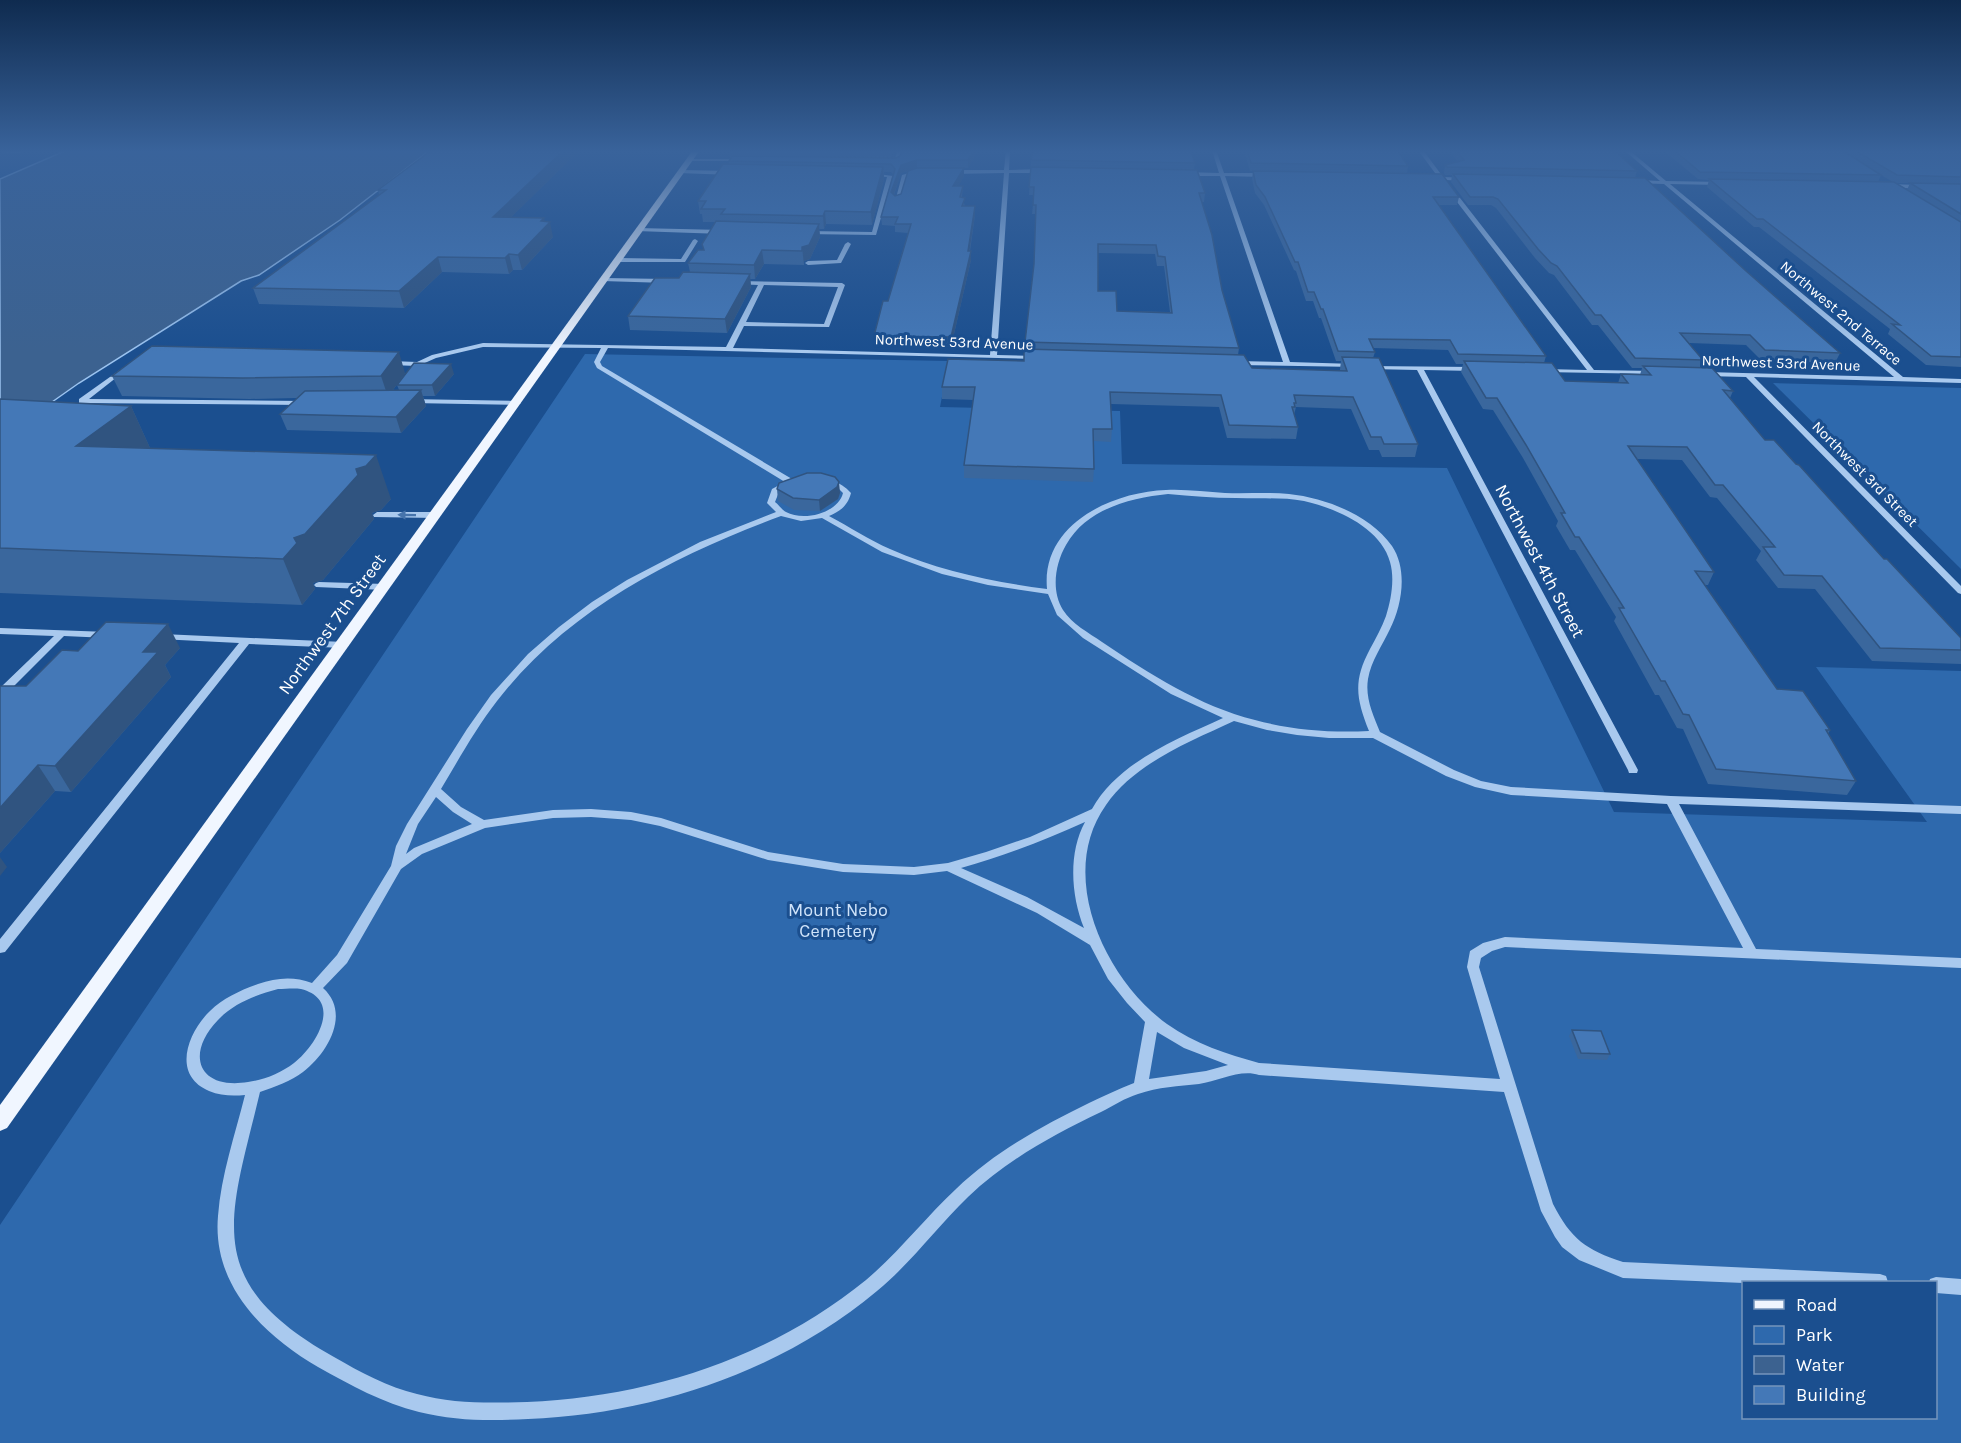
<svg xmlns="http://www.w3.org/2000/svg" width="1961" height="1443" font-family="Karla,sans-serif">
  <rect width="100%" height="100%" fill="#1b4f8f"/>
  <g fill="#2e69ad" fill-rule="evenodd">
    <path d="M585,354L949,361L940,407L1120,411L1122,464L1447,468L1614,812L1927,822L1816,667L1961,671V1443H0V1225ZM1744,1282H1936V1418H1744Z"/>
    <path d="M1773,383L1961,388V569Z"/>
  </g>
  <path fill="#3c6290" stroke="#9cc4f0" stroke-width="1.5" d="M67,150H430L340,220L259,275L241,281L79,383L18,426L0,451V179Z"/>
  <g fill="none" stroke-linecap="round" stroke-linejoin="round">
    <g fill="#a9c9ee" fill-rule="evenodd">
      <path d="M0,150L19,151L21,152L19,153L0,152Z"/>
      <path d="M898,150H902L898,164L886,163L888,161H894Z"/>
      <path d="M1006,150H1010L1009,170L1043,169L1046,171L1043,173H1009L997,355L1037,356L1039,357V359L608,348L600,362L602,366L792,479C814,477 835,475 851,493C848,505 841,511 829,516C850,527 869,540 890,549C940,571 993,582 1047,589C1041,524 1112,492 1166,490C1186,489 1206,492 1225,493C1246,494 1268,492 1289,494C1326,498 1370,515 1392,546C1408,570 1402,605 1390,629C1382,646 1371,661 1368,679C1365,698 1373,715 1380,732L1454,770L1481,781L1511,787L1671,796L1961,806V814L1679,804L1756,949L1961,958V968L1505,947L1492,951L1481,958L1479,967L1553,1204C1571,1239 1586,1250 1623,1262L1880,1274L1886,1276L1888,1282L1744,1283L1623,1278L1579,1260L1562,1247L1555,1237L1541,1211L1504,1092L1259,1075C1240,1069 1219,1081 1199,1084C1179,1086 1158,1087 1138,1094C1125,1098 1113,1106 1101,1112C1053,1135 1007,1160 968,1197C937,1227 911,1263 877,1291C780,1372 653,1414 528,1419C491,1421 455,1421 419,1412C383,1403 350,1385 318,1367C263,1335 212,1285 218,1216C221,1175 235,1135 245,1095C233,1096 221,1096 209,1091C171,1075 188,1032 210,1011C223,998 241,990 258,984C276,978 293,976 312,983L337,955L391,866L396,846L407,824L467,729L491,695L528,654L559,627L592,602L627,580L700,542L776,512L767,503L772,489L785,482L597,368L594,362L601,348L483,347L436,358L418,366L390,365L387,363L390,361L417,362L432,355L483,343L726,347L758,285L735,284V282L737,281L842,283L845,285L829,327L744,326L733,348L990,355L1004,173L950,174L947,172L950,170H1004ZM764,285L838,287L824,324L746,322ZM815,481L836,486L843,493C838,513 804,522 786,512C782,510 779,505 775,502L779,492L793,484ZM1168,494C1191,496 1213,498 1236,498C1259,499 1282,497 1304,501C1336,508 1381,528 1390,562C1395,579 1391,600 1386,616C1382,627 1376,638 1370,649C1353,681 1356,698 1369,731C1331,733 1292,730 1255,720C1199,706 1150,674 1102,642C1089,633 1072,624 1063,610C1051,591 1055,564 1066,545C1086,509 1130,498 1168,494ZM781,516L801,521L822,518L882,552L942,574L988,585L1048,594L1057,615L1083,638L1171,694L1223,718C1177,739 1118,762 1092,809L1030,837L986,852L948,863L914,867L843,864L768,852L661,818L631,812L591,809L553,810L484,820L461,807L441,789C459,759 476,728 497,701C568,609 674,556 781,516ZM1234,721L1267,730L1297,735L1329,738H1373L1446,776L1475,787L1511,795L1667,804L1743,948L1505,937L1483,943L1470,951L1467,967L1500,1079L1259,1063C1227,1054 1195,1044 1167,1024C1105,979 1056,875 1106,805C1135,763 1189,742 1234,721ZM436,797L453,812L472,824L414,848L406,854L418,824ZM591,817L631,820L660,826L768,860L843,872L914,875L947,871L1037,913L1090,945L1108,979L1127,1003L1145,1022L1134,1083C1118,1089 1104,1096 1089,1103C1042,1126 994,1152 956,1189C925,1218 899,1252 866,1280C770,1358 649,1397 527,1402C490,1403 453,1404 417,1394C388,1387 360,1372 334,1357C199,1281 230,1219 260,1092C275,1087 291,1081 303,1072C328,1053 351,1013 323,988L347,963L401,869L422,854L485,828L553,818ZM1085,822C1068,853 1071,896 1084,928L1027,897L961,868C1004,856 1045,840 1085,822ZM278,989C285,989 294,988 301,989C344,1000 316,1046 294,1063C281,1073 264,1080 248,1082C198,1090 185,1054 218,1020C234,1003 256,995 278,989ZM1157,1032L1184,1048L1228,1065L1206,1071L1149,1079Z"/>
      <path d="M1212,150H1216L1224,173H1265L1268,175L1265,177L1225,176L1290,362L1355,364L1358,366L1357,367L1236,365L1233,363L1236,361L1283,362L1220,176H1184L1181,174L1184,172L1219,173Z"/>
      <path d="M1418,150H1423L1443,177L1468,178L1466,181L1446,180L1594,370L1655,371L1659,373L1657,374L1542,372V370L1544,369L1587,370L1440,180L1428,179L1430,176L1438,177Z"/>
      <path d="M1624,150H1629L1666,181L1723,182L1721,185L1670,184L1903,377L1961,379V383L1754,377L1961,586V594L1958,593L1746,377L1706,376L1702,374L1706,372L1894,377L1664,184L1635,183L1637,180L1660,181Z"/>
      <path d="M689,159H741L743,160L741,161H687Z"/>
      <path d="M681,170L732,171L735,173L732,175L679,173Z"/>
      <path d="M920,170L922,173L906,177L900,201L895,202L902,175Z"/>
      <path d="M870,173L893,176L876,235L805,234L804,233L807,231L872,232L887,177L868,176Z"/>
      <path d="M1886,184L1922,185L1925,187L1922,189L1884,187Z"/>
      <path d="M638,228L723,230L726,232L723,234L636,231V229Z"/>
      <path d="M695,239L698,241L685,262H619L616,260L619,258L681,259L693,240Z"/>
      <path d="M848,242L851,244L841,263L808,265L805,263L808,261L837,260L845,244Z"/>
      <path d="M604,278L667,279L670,281L667,283L602,281V279Z"/>
      <path d="M1368,366L1475,367L1478,369L1475,371L1424,370L1638,770L1637,773H1629L1628,770L1417,370L1370,369L1368,368Z"/>
      <path d="M124,367L126,368V370L89,399L304,401L308,403L304,405L79,403V399Z"/>
      <path d="M407,399L517,401L521,403L517,405L410,403H407Z"/>
      <path d="M377,512H436L440,515L436,518L374,517L373,515Z"/>
      <path d="M319,582L385,584L390,587L385,590L316,587L314,585L316,583Z"/>
      <path d="M0,628L108,632L113,635L108,638L64,636L10,690L6,691L1,688L2,686L54,636L0,634Z"/>
      <path d="M162,634L344,642L349,645L344,648L249,644L5,952L0,953V939L239,643L159,639L157,637L159,635Z"/>
      <path d="M1936,1277L1961,1279V1295L1936,1293V1282H1929L1930,1279Z"/>
    </g>
    <path fill="#f0f6ff" fill-rule="evenodd" d="M693,150H700L7,1128L0,1131V1105Z"/>
  </g>
  <g fill="#3a679d" fill-rule="evenodd">
    <path d="M432,150H580L511,217L545,222L553,237L522,270H513L509,274L442,272L404,308L259,304L253,288L379,195L378,190Z"/>
    <path d="M729,150H896L893,158L978,150L968,168H964V176L958,186H963L962,197L965,206H975V215L970,251H971V260L951,347L875,345L874,336L888,301L908,233L895,232V226L882,225L881,217L893,174L891,172H884V179L872,225L826,224L824,229H819L820,237L810,259L804,261V265L764,264L755,279H750L751,287L727,333L630,330L628,316L679,278L690,272L688,263L703,250L716,222H703L702,214H700L698,201L729,164V161L731,157H730ZM908,171L901,194L895,196L894,195L901,173Z"/>
    <path d="M1244,150H1397L1408,166L1407,174L1459,197L1457,205H1438L1546,356L1544,363L1565,381L1618,383L1621,374L1640,375L1642,368H1632L1598,325H1592L1554,275L1549,273L1535,258L1496,208L1491,205H1468L1451,182L1452,175H1445L1444,173L1445,165L1458,162L1449,150H1614L1637,171L1635,178L1746,271L1840,353L1835,363L1761,360L1746,345L1689,343L1703,360L1700,367L1733,391L1730,398L1765,440L1796,464L1884,559L1961,638V664L1872,661L1815,589L1778,588L1756,560L1761,551L1717,498L1710,497L1682,460L1637,459L1714,572L1708,585H1705L1777,689L1830,730L1828,734L1856,781L1847,795L1708,784L1683,729L1677,728L1659,695H1655L1614,621L1616,617L1575,550H1570L1556,526L1558,521L1523,458L1493,410L1483,409L1461,372L1463,364H1456L1448,350L1373,348L1375,352L1373,358L1418,444L1415,457H1382L1379,450H1369L1351,409L1296,407L1294,415L1298,427L1296,439L1227,438L1219,407L1111,404L1112,429L1111,442L1094,441V469L1093,482L964,478V465L973,400L942,399V387L1024,361L1034,264L1036,214H1032L1034,195H1029L1031,160L1195,163L1194,170L1205,193L1204,202H1202L1222,290L1239,348L1238,355L1252,368L1340,371V369L1341,361H1336L1321,318H1319L1313,301H1306L1296,271L1294,270L1264,205L1255,193L1252,179L1253,171H1250ZM1098,253L1155,254L1157,266H1164L1170,312L1117,311L1098,291Z"/>
    <path d="M1663,150H1961V367L1926,365L1888,334L1890,329L1759,227H1754L1707,187L1709,180L1698,179ZM1881,175L1893,182H1878ZM1894,183H1910L1907,190Z"/>
    <path d="M405,373L393,390H399L397,385L454,374L435,396H423L426,406L401,433L287,430L280,414L297,398L250,399L122,396L112,376Z"/>
    <path d="M0,399L131,406L150,448L391,499L381,510L372,513L374,519L323,580L313,583L315,589L302,605L0,593Z"/>
    <path d="M777,489L840,493L838,499L820,511L794,510L778,501Z"/>
    <path d="M180,648L165,665L171,677L71,792L55,791L0,853L26,686Z"/>
    <path d="M1572,1030L1610,1054L1607,1060L1578,1059L1569,1036Z"/>
  </g>
  <g fill="#305480">
    <path d="M564,150H580L496,232L493,217Z"/>
    <path d="M892,150H896L892,159Z"/>
    <path d="M974,150H978L968,168V160Z"/>
    <path d="M917,160V168L901,173L892,200L891,192L901,165Z"/>
    <path d="M883,167L884,179L872,225L871,212Z"/>
    <path d="M964,168V176L954,195L953,186Z"/>
    <path d="M975,206V215L968,260V251Z"/>
    <path d="M825,211L826,224L824,229L823,216Z"/>
    <path d="M544,218L546,226L550,222L553,237L522,270L518,255Z"/>
    <path d="M819,224L820,237L810,259L804,261V265L802,247Z"/>
    <path d="M762,250L764,264L755,279L754,265Z"/>
    <path d="M971,251V260L951,347V337Z"/>
    <path d="M509,254L513,270L509,274L505,258Z"/>
    <path d="M438,257L442,272L404,308L399,291Z"/>
    <path d="M750,274L751,287L727,333L725,319Z"/>
    <path d="M399,352L405,373L388,397L381,376Z"/>
    <path d="M451,364L454,374L435,396L432,385Z"/>
    <path d="M421,390L426,406L401,433L396,417Z"/>
    <path d="M131,406L150,448L76,446Z"/>
    <path d="M376,455L391,499L381,510L372,513L374,519L323,580L313,583L315,589L302,605L283,559L294,538L356,469Z"/>
    <path d="M839,482L840,493L838,499L820,511L819,500Z"/>
    <path d="M168,624L180,648L165,665L171,677L71,792L55,766L143,652Z"/>
    <path d="M38,765L55,791L0,853V808Z"/>
    <path d="M0,857L7,867L0,876Z"/>
  </g>
  <g fill="#4478b7" stroke="#305480" stroke-width="1.5" fill-rule="evenodd">
    <path d="M432,150H564L493,217L544,218L541,221L550,222L518,255L509,254L505,258L438,257L399,291L253,288L386,190H378Z"/>
    <path d="M814,150H892V151Z"/>
    <path d="M902,150H974L968,160H917L901,165L891,192L895,196L901,194L908,171L917,168H964L953,186H963L960,197L965,198L962,206H975L968,251H971L951,337L874,336L883,301H888L911,224H895L898,217H881L895,169L891,164L729,161L732,156L896,158L900,156Z"/>
    <path d="M1033,150H1190L1195,163L1031,160Z"/>
    <path d="M1247,150H1397L1408,166L1251,163Z"/>
    <path d="M1456,150H1614L1637,171L1447,167L1445,165L1464,160Z"/>
    <path d="M1674,150H1842L1881,175L1700,172Z"/>
    <path d="M1854,150H1961V177L1897,175Z"/>
    <path d="M723,164L883,167L871,212L825,211L823,216L721,214L725,209H701L706,201H698Z"/>
    <path d="M1031,167L1197,170L1205,193H1199L1212,235L1222,290L1239,348L1025,342L1034,264L1036,205H1033L1034,187H1029ZM1098,244L1156,245L1158,256L1165,257L1172,313L1117,311L1116,291H1098Z"/>
    <path d="M1253,171L1442,174L1459,197H1433L1546,356L1458,354L1450,340L1369,339L1375,352L1338,351L1323,309H1321L1314,292H1308L1298,262H1295L1265,197L1256,185Z"/>
    <path d="M1453,174L1645,178L1746,271L1840,353L1765,350L1750,335L1680,333L1703,360L1635,358L1601,315H1595L1557,266L1551,263L1538,249L1498,199L1493,197H1470Z"/>
    <path d="M1709,179L1894,182L1961,222V357L1931,356L1892,324L1900,325L1763,219H1757Z"/>
    <path d="M1910,183L1961,184V214Z"/>
    <path d="M716,221L819,224L809,245L802,247V251L762,250L754,265L688,263L698,250H704L702,244Z"/>
    <path d="M683,272L750,274L725,319L628,316L655,278H679Z"/>
    <path d="M152,346L399,352L381,376L242,378L112,376Z"/>
    <path d="M1024,349L1244,355L1252,368L1347,371L1342,357L1379,358L1418,444H1384L1381,437H1371L1353,397L1294,395L1296,403H1294L1295,407H1292L1298,427L1229,425L1221,395L1110,392L1112,429H1093L1094,469L964,465L975,387H942L948,359L1024,361Z"/>
    <path d="M1464,361L1552,363L1565,381L1628,383L1621,374L1651,375L1643,366L1712,368L1733,391L1723,390L1765,440H1774L1796,464L1799,465L1884,559H1887L1961,638V650L1880,648L1822,576L1784,575L1763,547H1775L1723,485H1715L1687,447L1628,446L1714,572L1695,571L1777,689L1803,691L1830,730H1826L1856,781L1716,769L1689,715L1683,714L1665,681H1661L1619,608H1624L1579,537H1575L1561,513H1565L1526,445L1497,398H1486Z"/>
    <path d="M414,363L451,364L432,385H397Z"/>
    <path d="M421,390L396,417L280,414L305,391Z"/>
    <path d="M0,399L131,406L76,446L376,455L366,466L356,469L358,475L305,534L294,538L297,543L283,559L0,548Z"/>
    <path d="M807,473H821L835,477L839,482L837,487L819,500L793,498L777,489L779,483Z"/>
    <path d="M106,622L168,624L143,652H158L55,766L38,765L0,808V686H26L62,650L78,651Z"/>
    <path d="M1572,1030L1601,1031L1610,1054L1581,1053Z"/>
  </g>
  <defs><path id="oneway-solid" d="M-6-.8H1V-3.2L6.5 0L1 3.2V.8H-6Z" transform="scale(1.5)"/></defs>
  <use fill="#4674ac" href="#oneway-solid" transform="translate(407 515) rotate(-179)"/>
  <linearGradient id="sky" x2="0" y2="1"><stop stop-color="#0f2b4f"/><stop offset="0.43" stop-color="#39639b"/><stop offset="1" stop-color="#39639b" stop-opacity="0"/></linearGradient>
  <rect width="1961" height="352" fill="url(#sky)"/>
  <g text-anchor="middle" dominant-baseline="central" stroke-width="6" stroke-linejoin="round" paint-order="stroke">
    <g font-size="15" fill="#fff" stroke="#1b4f8f">
      <text transform="translate(1841 313) rotate(40)">Northwest 2nd Terrace</text>
      <text transform="translate(954 342) rotate(2)">Northwest 53rd Avenue</text>
      <text transform="translate(1781 363) rotate(2)">Northwest 53rd Avenue</text>
      <text transform="translate(1865 474) rotate(45)">Northwest 3rd Street</text>
    </g>
    <g font-size="18" fill="#fff" stroke="#1b4f8f">
      <text transform="translate(1540 561) rotate(62)">Northwest 4th Street</text>
      <text transform="translate(332 624) rotate(-54)">Northwest 7th Street</text>
    </g>
    <g font-size="18" fill="#cfe3fa" stroke="#1b4f8f">
      <text x="838" y="910">Mount Nebo<tspan x="838" dy="21">Cemetery</tspan></text>
    </g>
  </g>
  <rect x="1742" y="1281" width="195" height="138" fill="#1b4f8f" stroke="#7695bc" stroke-width="1.5"/>
  <rect x="1754" y="1300" width="30" height="9" fill="#f0f6ff" stroke="#7695bc" stroke-width="1.5"/>
  <text x="1796" y="1311" font-size="18" fill="#ffffff">Road</text>
  <rect x="1754" y="1326" width="30" height="18" fill="#2e69ad" stroke="#7695bc" stroke-width="1.5"/>
  <text x="1796" y="1341" font-size="18" fill="#ffffff">Park</text>
  <rect x="1754" y="1356" width="30" height="18" fill="#3c6290" stroke="#7695bc" stroke-width="1.5"/>
  <text x="1796" y="1371" font-size="18" fill="#ffffff">Water</text>
  <rect x="1754" y="1386" width="30" height="18" fill="#4478b7" stroke="#7695bc" stroke-width="1.5"/>
  <text x="1796" y="1401" font-size="18" fill="#ffffff">Building</text>
</svg>
